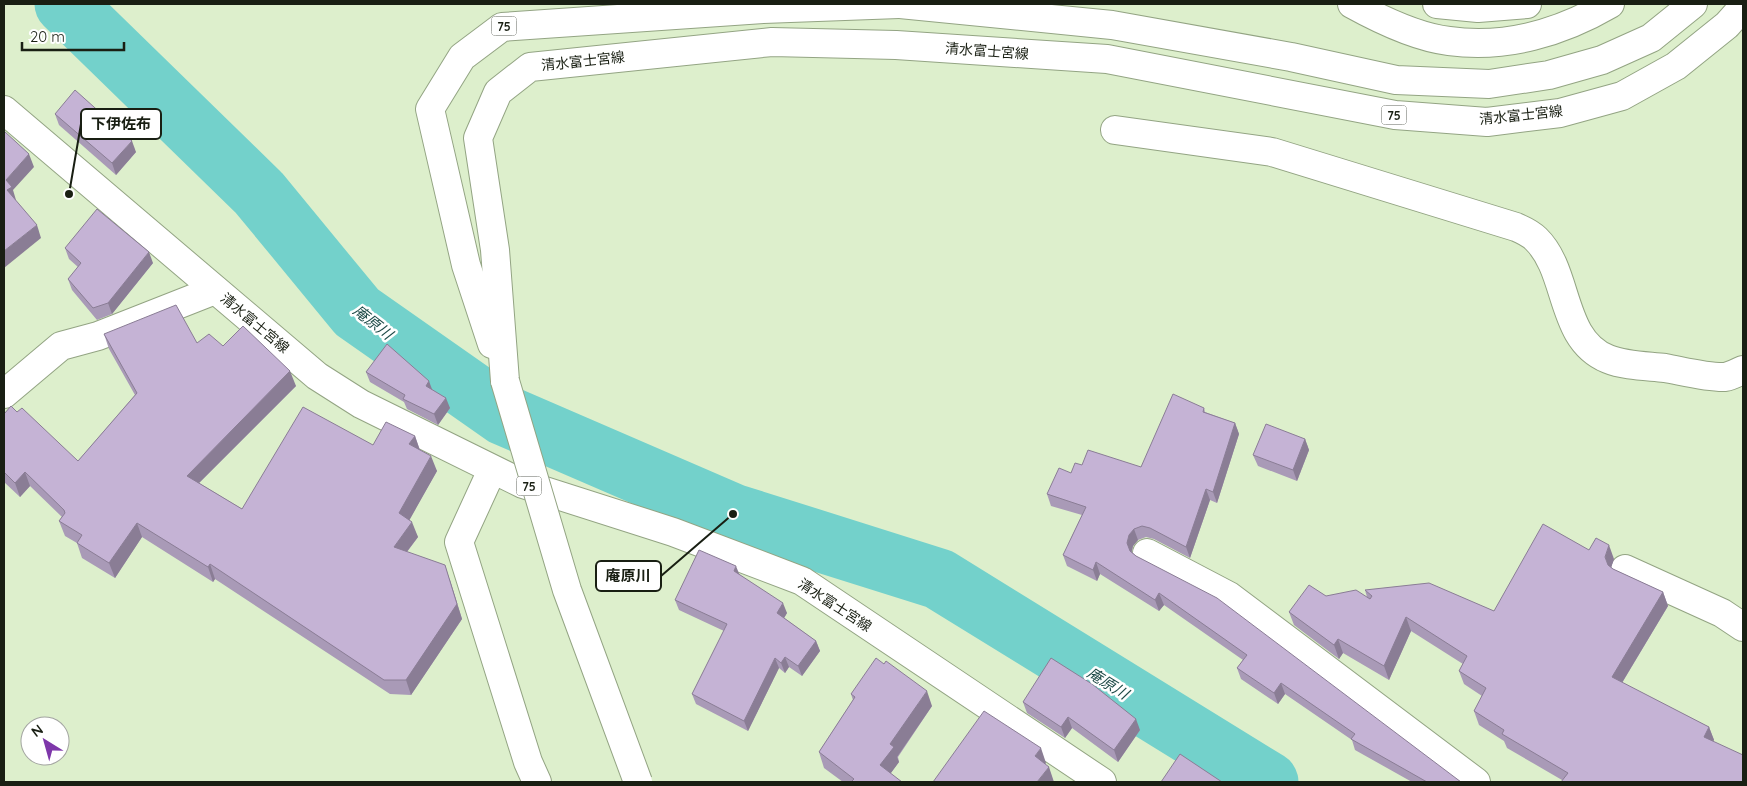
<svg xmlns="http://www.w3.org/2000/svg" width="1747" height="786" font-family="Quicksand,'Noto Sans JP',sans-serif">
  <rect width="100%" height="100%" fill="#ddefcc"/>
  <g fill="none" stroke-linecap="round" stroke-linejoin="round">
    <path stroke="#73d1cb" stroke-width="61" d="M65,4L259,193L357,312L504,415L733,514L939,579L1268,782"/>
    <g stroke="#93a483" stroke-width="30">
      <g id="street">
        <path d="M1115,130L1272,152L1516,227C1523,230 1531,234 1536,239C1570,272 1559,339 1608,359C1625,366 1648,366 1665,368C1682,371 1709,378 1725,377C1731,376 1738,372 1743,370"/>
        <path d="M4,394L61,346L98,336L215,290"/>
        <path d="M492,470L459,542L528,762L537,782"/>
        <path d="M1147,553L1229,596L1476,782"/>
        <path d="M1625,569L1722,613L1743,627"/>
      </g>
    </g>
    <g stroke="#93a483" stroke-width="30">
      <g id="primary">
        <path d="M900,4L1112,25L1291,57L1396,80L1489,84L1549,75L1602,60L1651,38L1693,4"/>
        <path d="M4,110L317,376L361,404L523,484L673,532L802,581L1102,782"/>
        <path d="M492,344L466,265L430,109L462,57L502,27L763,9L899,4"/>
        <path d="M505,381L495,250L478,138L498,92L530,67L772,42L896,45L1107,59L1395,115L1487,122L1560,113L1622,96L1676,66L1727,25L1743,7"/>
      </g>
    </g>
    <g stroke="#93a483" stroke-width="30">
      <g id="highway">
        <path d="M1352,4C1381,20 1416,37 1449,41C1506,49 1562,32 1610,4"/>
        <path d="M1437,4L1478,8L1527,4"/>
      </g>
    </g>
    <use href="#street" stroke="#fff" stroke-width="28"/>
    <use href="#primary" stroke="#fff" stroke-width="28"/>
    <use href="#highway" stroke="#fff" stroke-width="28"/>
    <g stroke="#93a483" stroke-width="30" stroke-linecap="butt">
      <path id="primary-bridge" d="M505,381L567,590L638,782"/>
    </g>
    <use href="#primary-bridge" stroke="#fff" stroke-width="28"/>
  </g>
  <g fill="#a99ab7">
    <path d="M55,114L136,152L116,175L59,125Z"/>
    <path d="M65,248L153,263L112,314L97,320L72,290L68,279L78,267L69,259Z"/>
    <path d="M104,334L223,346L296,386L199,483L242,509L373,445L415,436L420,450L437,471L409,520L418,537L407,552L450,580L462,619L411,695L390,694L215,579L213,582L142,537L115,578L82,558L77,543L65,536L59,521L62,517L30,486L20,497L4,482V414L17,412L78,461L135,395L109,349Z"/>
    <path d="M366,372L432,389L450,408L438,425L407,409L404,402L370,382Z"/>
    <path d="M1204,408L1205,412L1235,423L1239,434L1217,503L1210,500L1190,558L1154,539L1146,537L1138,540L1133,546L1132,552L1136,556L1461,782H1412L1355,750L1352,740L1285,694L1278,704L1241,679L1237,668L1243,660L1164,605L1159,611L1100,574L1097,581L1067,566L1063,555L1082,515L1051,506L1047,494L1071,473L1082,465L1141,467Z"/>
    <path d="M1305,439L1309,450L1297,481L1258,466L1253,455Z"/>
    <path d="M1614,559L1611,567L1613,569L1663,592L1668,606L1622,683L1709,727L1714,740L1562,780L1507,748L1504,741L1479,725L1474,711L1482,696L1464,684L1459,671L1463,664L1411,631L1389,680L1343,653L1339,659L1294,625L1289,612L1326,596L1367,597L1365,590L1494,611Z"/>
    <path d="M739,574L787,613L784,618L816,641L820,651L802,676L789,667L785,673L779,668L748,731L696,704L692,694L724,631L679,610L675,600Z"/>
    <path d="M851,694L932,706L898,757L899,762L890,774L902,782H843L824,768L819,752L853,700Z"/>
    <path d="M1023,702L1140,730L1118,762L1072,728L1065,738L1027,713Z"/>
  </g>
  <g fill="#8a7d95">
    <path d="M132,141L136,152L116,175L112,163Z"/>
    <path d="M29,154L34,167L13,190L16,200L12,203L7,190L6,180Z"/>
    <path d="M37,225L41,238L4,268V251Z"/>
    <path d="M149,252L153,263L112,314L108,303Z"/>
    <path d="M290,371L296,386L192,490L187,476Z"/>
    <path d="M429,381L433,392L426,386Z"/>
    <path d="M446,398L450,408L438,425L434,414Z"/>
    <path d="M1235,423L1239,434L1217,503L1213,492Z"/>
    <path d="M415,436L420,451L409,444Z"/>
    <path d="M1305,439L1309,450L1297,481L1293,470Z"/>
    <path d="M431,456L437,471L405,528L399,513Z"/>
    <path d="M25,472L30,486L20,497L15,483Z"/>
    <path d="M1206,489L1210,500L1190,558L1186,547Z"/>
    <path d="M412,522L418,537L399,562L394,547Z"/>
    <path d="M137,523L142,537L115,578L109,563Z"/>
    <path d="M1134,529L1138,540L1133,546L1131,554L1127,543L1129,535Z"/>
    <path d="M1609,545L1614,559L1610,571L1605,557Z"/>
    <path d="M1096,562L1100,574L1097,581L1093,570Z"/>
    <path d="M210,564L215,579L213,582L208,567Z"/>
    <path d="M445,565L462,619L411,695L406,680Z"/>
    <path d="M736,566L740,576L734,571Z"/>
    <path d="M1663,592L1668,606L1617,691L1612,677Z"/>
    <path d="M1159,593L1164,605L1159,611L1155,600Z"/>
    <path d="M783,603L787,613L781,623L777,613Z"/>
    <path d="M1406,617L1411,631L1389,680L1384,666Z"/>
    <path d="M1338,639L1343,653L1339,659L1334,645Z"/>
    <path d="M816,641L820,651L802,676L798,666Z"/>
    <path d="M785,657L789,667L785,673L781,663Z"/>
    <path d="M775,658L779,668L748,731L744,721Z"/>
    <path d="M1281,683L1285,694L1278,704L1274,693Z"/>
    <path d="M927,691L932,706L897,757L899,762L885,781L880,765L890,744Z"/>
    <path d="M1068,717L1072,728L1065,738L1061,727Z"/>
    <path d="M1136,719L1140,730L1118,762L1114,750Z"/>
    <path d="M1709,727L1714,740L1709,751L1704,737Z"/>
    <path d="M1041,748L1046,763L1041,771L1035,756Z"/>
    <path d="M1049,767L1054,782H1037Z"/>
  </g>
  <g fill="#c5b3d5" stroke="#8a7d95">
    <path d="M75,90L132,141L112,163L55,114Z"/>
    <path d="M4,131L29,154L6,180L12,187L7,190L37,225L4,251Z"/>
    <path d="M97,209L149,252L108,303L93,308L68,279L81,263L65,248Z"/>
    <path d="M176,305L197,343L209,334L223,346L243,326L290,371L187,476L242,509L303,407L373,445L386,422L415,436L409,444L431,456L399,513L412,522L394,547L445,565L457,604L406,680H384L210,564L208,567L137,523L109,563L77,543L82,535L59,521L65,513L64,510L25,472L15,483L4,472V414L11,406L17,412L22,408L78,461L137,393L104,334Z"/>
    <path d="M387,344L429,381L426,386L446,398L434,414L403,399L405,395L366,372Z"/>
    <path d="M1173,394L1204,408L1203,412L1235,423L1213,492L1206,489L1186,547L1150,528L1142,526L1134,529L1129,535L1127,543L1130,551L1136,556L1217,598L1461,782H1427L1351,739L1355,734L1281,683L1274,693L1237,668L1247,655L1159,593L1155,600L1096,562L1093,570L1063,555L1086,507L1047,494L1059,468L1071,473L1075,463L1082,465L1088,450L1141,467Z"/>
    <path d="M1266,424L1305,439L1293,470L1253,455Z"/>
    <path d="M1543,524L1589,550L1596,538L1609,545L1605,557L1608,565L1613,569L1663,592L1612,677L1709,727L1704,737L1743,755V782H1561L1568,773L1502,734L1504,730L1474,711L1486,688L1459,671L1467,656L1406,617L1384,666L1338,639L1334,645L1289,612L1309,585L1326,596L1356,590L1370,599L1372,596L1365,590L1429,583L1494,611Z"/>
    <path d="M699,550L736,566L734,571L783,603L777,613L816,641L798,666L785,657L781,663L775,658L744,721L692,694L727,624L675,600Z"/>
    <path d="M876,658L884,664L886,661L927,691L890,744L894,747L880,765L902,782H851L854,779L819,752L855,697L851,694Z"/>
    <path d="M1051,658L1092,684L1136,719L1114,750L1068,717L1061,727L1023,702Z"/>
    <path d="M984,711L1041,748L1035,756L1049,767L1037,782H933Z"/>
    <path d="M1180,754L1222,782H1161Z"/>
  </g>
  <g text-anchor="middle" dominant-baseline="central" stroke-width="5" stroke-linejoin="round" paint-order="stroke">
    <g fill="#fff" stroke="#5e625a" stroke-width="1">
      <rect x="491.5" y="16.5" width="25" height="19" rx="4"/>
      <rect x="1381.5" y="105.5" width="25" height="19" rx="4"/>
      <rect x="516.5" y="476.5" width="25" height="19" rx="4"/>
    </g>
    <g font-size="12" font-weight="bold" fill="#191f13">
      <text x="504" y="26">75</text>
      <text x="1394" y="115">75</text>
      <text x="529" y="486">75</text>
    </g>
    <g font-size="14" fill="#191f13" stroke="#fff">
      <text transform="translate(987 51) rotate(4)">清水富士宮線</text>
      <text transform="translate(583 61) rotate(-6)">清水富士宮線</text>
      <text transform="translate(1521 115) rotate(-6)">清水富士宮線</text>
      <text transform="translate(255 323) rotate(40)">清水富士宮線</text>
      <text transform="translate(835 605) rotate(33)">清水富士宮線</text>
    </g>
    <g font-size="15" font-style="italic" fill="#1f4b48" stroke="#fff">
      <text transform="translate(373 322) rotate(38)">庵原川</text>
      <text transform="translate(1108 683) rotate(32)">庵原川</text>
    </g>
  </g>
  <path fill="none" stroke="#191f13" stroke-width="2" d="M69 194L81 124M733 514L661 576"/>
  <g fill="#191f13" stroke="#fff" stroke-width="2">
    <circle cx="69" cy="194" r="5"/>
    <circle cx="733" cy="514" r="5"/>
  </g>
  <g fill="#fff" stroke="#191f13" stroke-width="2">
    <rect x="81" y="109" width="80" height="30" rx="5"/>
    <rect x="596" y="561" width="65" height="30" rx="5"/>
  </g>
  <g font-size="15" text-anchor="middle" font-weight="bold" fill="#191f13">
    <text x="121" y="129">下伊佐布</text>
    <text x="628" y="581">庵原川</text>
  </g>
  <rect width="1747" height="786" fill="none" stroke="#191f13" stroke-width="10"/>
  <g transform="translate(45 741) rotate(323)"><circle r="24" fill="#ffffff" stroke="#a3a5a1"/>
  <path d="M0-4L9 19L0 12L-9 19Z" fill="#7e37aa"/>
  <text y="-8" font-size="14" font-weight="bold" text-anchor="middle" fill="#191f13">N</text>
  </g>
  <path d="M22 42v8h102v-8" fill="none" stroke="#191f13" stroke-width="2.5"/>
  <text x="30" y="42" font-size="15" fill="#191f13" stroke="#ffffff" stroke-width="4" paint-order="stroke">20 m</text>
</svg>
